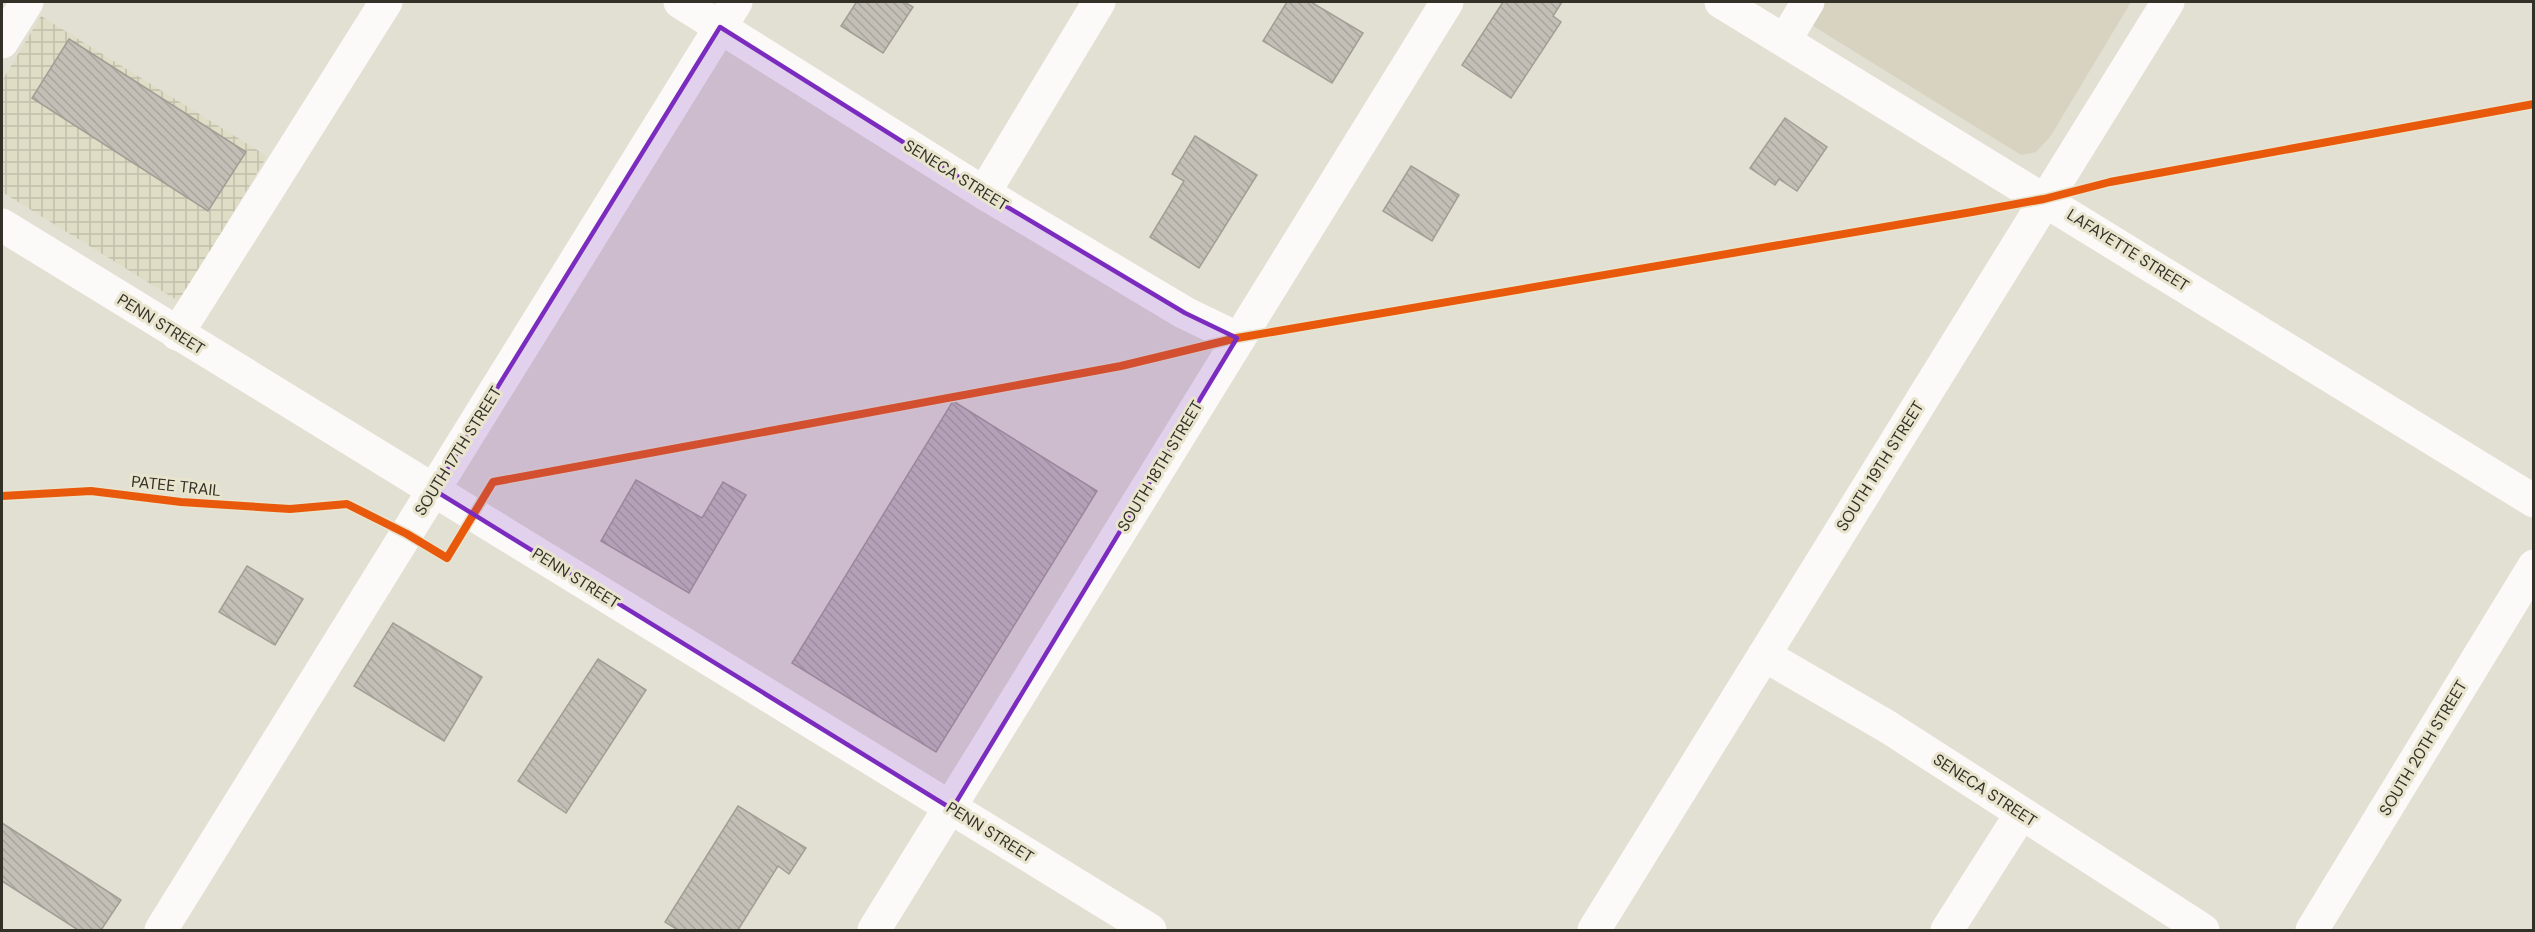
<svg xmlns="http://www.w3.org/2000/svg" width="2535" height="932" font-family="'DM Sans',sans-serif">
  <defs>
    <pattern id="industrial-grid" width="8" height="8" patternUnits="userSpaceOnUse" patternTransform="scale(1.5)"><rect width="8" height="8" fill="#e0ddc6"/><path d="M0 4h8M4 0v8" fill="none" stroke="#c1beaa"/></pattern>
    <pattern id="building-back-hatch" width="6" height="6" patternUnits="userSpaceOnUse" patternTransform="scale(1.5)"><rect width="6" height="6" fill="#c4bfb6"/><path d="M-1 5l2 2M0 0l6 6M5-1l2 2" fill="none" stroke="#a9a49c"/></pattern>
  </defs>
  <rect width="100%" height="100%" fill="#e2e0d3"/>
  <path fill="#d8d2c1" d="M1823,2H2131L2050,137L2036,152L2021,155L1810,24Z"/>
  <path fill="url(#industrial-grid)" d="M41,16L267,156L180,302L2,192V81Z"/>
  <g fill="url(#building-back-hatch)" stroke="#a29d95" stroke-width="1.5">
    <path d="M853,2H904L913,7L883,53L841,26L856,3Z"/>
    <path d="M1287,2H1311L1363,33L1332,83L1263,41Z"/>
    <path d="M1503,2H1562L1553,16L1561,22L1511,98L1462,65Z"/>
    <path d="M69,39L246,152L208,211L32,98Z"/>
    <path d="M1785,118L1827,147L1797,191L1779,179L1775,185L1750,168Z"/>
    <path d="M1195,136L1257,175L1199,268L1150,237L1184,181L1172,174Z"/>
    <path d="M1411,166L1459,195L1432,241L1383,211Z"/>
    <path d="M953,401L1097,491L936,752L792,663Z"/>
    <path d="M636,480L702,518L723,482L746,495L689,593L601,541Z"/>
    <path d="M247,566L303,599L275,645L219,612Z"/>
    <path d="M393,623L482,677L444,741L354,686Z"/>
    <path d="M598,659L646,690L566,813L518,781Z"/>
    <path d="M738,806L806,848L789,874L778,866L738,930H678L665,922Z"/>
    <path d="M2,823L121,900L101,930H78L2,881Z"/>
  </g>
  <g fill="none" stroke-linecap="round" stroke-linejoin="round">
    <g stroke="#fbfaf8" stroke-width="33">
      <path d="M680,2L984,193L1185,313L1237,338"/>
      <path d="M1721,2L2534,501"/>
      <path d="M1785,40L1808,2"/>
      <path d="M2,42L27,2"/>
      <path d="M984,193L1099,2"/>
      <path d="M2,225L1150,930"/>
      <path d="M177,334L386,2"/>
      <path d="M1764,655L1888,727L2203,930"/>
      <path d="M161,930L736,2"/>
      <path d="M874,930L1447,2"/>
      <path d="M1594,930L2168,2"/>
      <path d="M1947,930L2021,814"/>
      <path d="M2312,930L2534,566"/>
    </g>
    <g stroke="#e8e4cd" stroke-width="11">
      <path id="cycleway" d="M2,496L91,491L181,502L290,509L347,504L407,534L447,558L493,482L1121,366L1237,338L1972,212L2044,199L2110,182L2534,104"/>
    </g>
    <use href="#cycleway" stroke="#e8590c" stroke-width="8"/>
  </g>
  <path fill="#7b2cbf" fill-opacity="0.2" stroke="#7b2cbf" stroke-width="4.5" stroke-linejoin="round" d="M720,27L984,193L1185,313L1237,338L952,809L434,490Z"/>
  <g text-anchor="middle" dominant-baseline="central" stroke-width="6" stroke-linejoin="round" paint-order="stroke">
    <g font-size="16" fill="#323027" stroke="#e8e4cd">
      <text transform="translate(956 175) rotate(32)">SENECA STREET</text>
      <text transform="translate(2128 250) rotate(32)">LAFAYETTE STREET</text>
      <text transform="translate(161 324) rotate(32)">PENN STREET</text>
      <text transform="translate(458 451) rotate(-58)">SOUTH 17TH STREET</text>
      <text transform="translate(1160 466) rotate(-59)">SOUTH 18TH STREET</text>
      <text transform="translate(1880 466) rotate(-58)">SOUTH 19TH STREET</text>
      <text transform="translate(176 486) rotate(6)">PATEE TRAIL</text>
      <text transform="translate(576 578) rotate(32)">PENN STREET</text>
      <text transform="translate(2423 748) rotate(-59)">SOUTH 20TH STREET</text>
      <text transform="translate(1985 790) rotate(33)">SENECA STREET</text>
      <text transform="translate(990 832) rotate(32)">PENN STREET</text>
    </g>
  </g>
  <rect width="2535" height="932" fill="none" stroke="#323027" stroke-width="6"/>
</svg>
